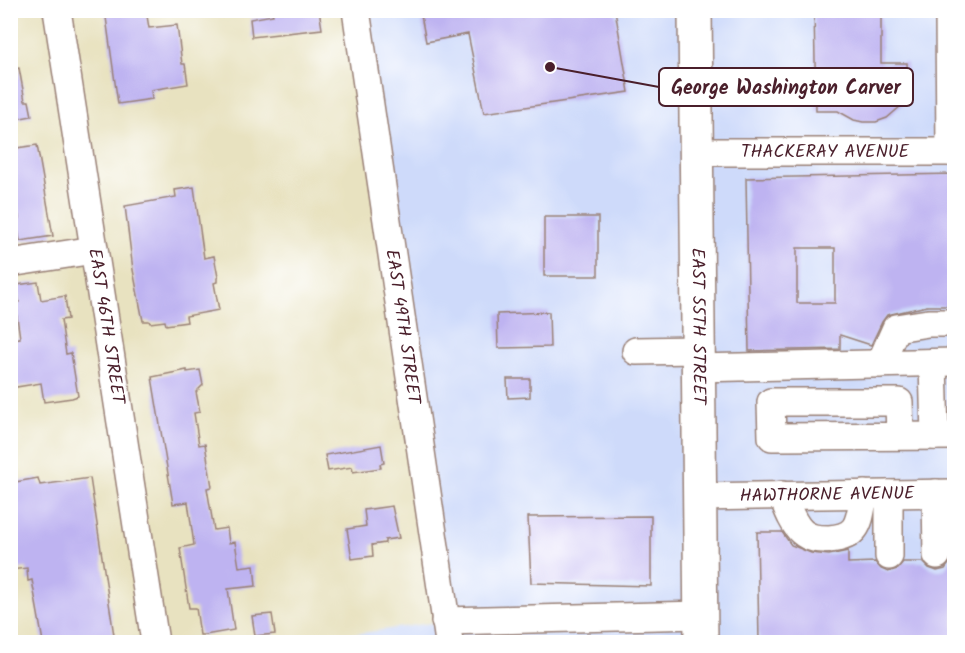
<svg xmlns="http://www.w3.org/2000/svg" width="965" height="653" font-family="Kalam,sans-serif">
  <rect width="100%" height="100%" fill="#fff"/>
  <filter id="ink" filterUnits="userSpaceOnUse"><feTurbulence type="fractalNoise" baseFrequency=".0167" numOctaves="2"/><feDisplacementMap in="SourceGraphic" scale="12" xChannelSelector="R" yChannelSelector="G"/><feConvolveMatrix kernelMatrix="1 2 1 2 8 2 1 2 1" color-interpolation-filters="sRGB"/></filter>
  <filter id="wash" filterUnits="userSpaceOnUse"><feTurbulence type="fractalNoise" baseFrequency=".008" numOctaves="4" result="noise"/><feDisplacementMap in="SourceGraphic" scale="24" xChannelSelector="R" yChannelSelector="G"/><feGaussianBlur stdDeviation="1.35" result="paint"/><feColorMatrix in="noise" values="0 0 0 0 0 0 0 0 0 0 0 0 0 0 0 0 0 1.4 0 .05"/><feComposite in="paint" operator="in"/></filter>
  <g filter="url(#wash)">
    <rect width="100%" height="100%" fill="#e8e2c0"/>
    <path fill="#cedafa" d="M356,11H954V642H300L445,621Z"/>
    <g id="blocks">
      <g fill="#beb3f1" fill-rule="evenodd">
        <path d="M105,10H146L149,28L177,25L182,64H185L188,84L151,90L152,99L118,104Z"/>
        <path d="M281,10H319L322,29L252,37L250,19L273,15L272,12Z"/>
        <path d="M420,10H615L629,92L484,113L468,34L426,42Z"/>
        <path d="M814,10H881V63H907L908,89L906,96L902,105L887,118L876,122H863L854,120L838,111H816Z"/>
        <path d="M19,68L25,101H29L32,116L10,120V69Z"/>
        <path d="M37,145L53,236L20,241L16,219L19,218L10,164V149Z"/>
        <path d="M954,174V306H927L887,315L882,322L871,345L840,335V349L749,351L746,178ZM797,248H835V303H797Z"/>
        <path d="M194,187L204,258L214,256L218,277L217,278V282L214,283L219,310L186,316L187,322L166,325L165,321L150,323L149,321H143L133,270L125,206L176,197L175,190Z"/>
        <rect x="544" y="217" width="54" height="59"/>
        <path d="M38,282L41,300L65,296L68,319L61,320L66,354L71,353L78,396L72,398L44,402L41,383L10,388V339L20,338L15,303L19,302L17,285Z"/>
        <path d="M549,312L550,347L498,348L497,314Z"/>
        <path d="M187,370V372L200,370L203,385L196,392L200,412L194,413L199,445L205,444L212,487L207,488L214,530L227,528L229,543L235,542L239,567L254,565L256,586L228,589L234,630L205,635H200L196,608H189L180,548L194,545L188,502L173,504L152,377Z"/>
        <path d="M507,379H530V397L508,398Z"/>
        <path d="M381,445L384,463L380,464L381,468L353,472L352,467L328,471L325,455Z"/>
        <path d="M38,478L40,485L90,478L115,642H43L32,580L28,581L27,568L10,570V483Z"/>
        <path d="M392,506L399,538L385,540V543L372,545L373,556L352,559L347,529L366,526L364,510Z"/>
        <path d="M651,516V586L531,583L528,517Z"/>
        <path d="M757,532H782L791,545L811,553L829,555L848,551V563L875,562L881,569L888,572L897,569L903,562H923L929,568L937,571L945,569L951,561H954V642H759Z"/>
        <path d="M272,614L275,634L255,636L252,616Z"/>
      </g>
    </g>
  </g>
  <g filter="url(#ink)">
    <use href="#blocks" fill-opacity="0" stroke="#998076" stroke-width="1.5"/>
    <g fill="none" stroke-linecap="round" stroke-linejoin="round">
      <g stroke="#998076" stroke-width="30">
        <g id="minor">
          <path id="s1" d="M57,10L155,642"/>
          <path id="s2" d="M356,10L449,642"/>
          <path d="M949,10L950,152"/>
          <path id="s3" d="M696,152H954"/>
          <path d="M10,263L94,250"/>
          <path d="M636,351L698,350"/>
          <path d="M933,363L935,436"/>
          <path d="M880,364L896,328L928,323H954"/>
          <path d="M698,368L954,362"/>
          <path d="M900,436L899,402H771L772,437C833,437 894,436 954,436"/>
          <path d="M936,493L937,555"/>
          <path d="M889,494V556"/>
          <path d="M782,495C787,507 792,523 802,532C810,539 819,539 829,539C860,537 859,521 864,494"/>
          <path id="s4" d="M699,497L954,493"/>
          <path d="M445,621L701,615"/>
        </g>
      </g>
      <g stroke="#998076" stroke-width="36">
        <g id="major">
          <path id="s5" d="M695,10L701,642"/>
        </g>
      </g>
      <use href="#minor" stroke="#fff" stroke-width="27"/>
      <use href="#major" stroke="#fff" stroke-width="33"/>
    </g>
  </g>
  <g text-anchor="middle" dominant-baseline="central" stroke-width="6" stroke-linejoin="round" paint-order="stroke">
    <g font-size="18" fill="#4a1f2b" stroke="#fff">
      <text stroke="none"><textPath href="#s3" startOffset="129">THACKERAY AVENUE</textPath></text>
      <text stroke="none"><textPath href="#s1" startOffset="320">EAST 46TH STREET</textPath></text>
      <text stroke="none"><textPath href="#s2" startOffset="320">EAST 49TH STREET</textPath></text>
      <text stroke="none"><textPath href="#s5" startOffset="316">EAST 55TH STREET</textPath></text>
      <text stroke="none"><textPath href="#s4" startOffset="128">HAWTHORNE AVENUE</textPath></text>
    </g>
  </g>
  <path fill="none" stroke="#4a1f2b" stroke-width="2" d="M550 67L659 87"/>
  <circle fill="#4a1f2b" stroke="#fff" stroke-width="2" cx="550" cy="67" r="6"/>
  <rect fill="#fff" stroke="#4a1f2b" stroke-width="2" x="659" y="68" width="254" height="38" rx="6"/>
  <g font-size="20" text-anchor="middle" font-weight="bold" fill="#4a1f2b">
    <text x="786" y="94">George Washington Carver</text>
  </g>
  <rect width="965" height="653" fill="none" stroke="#fff" stroke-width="36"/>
</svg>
